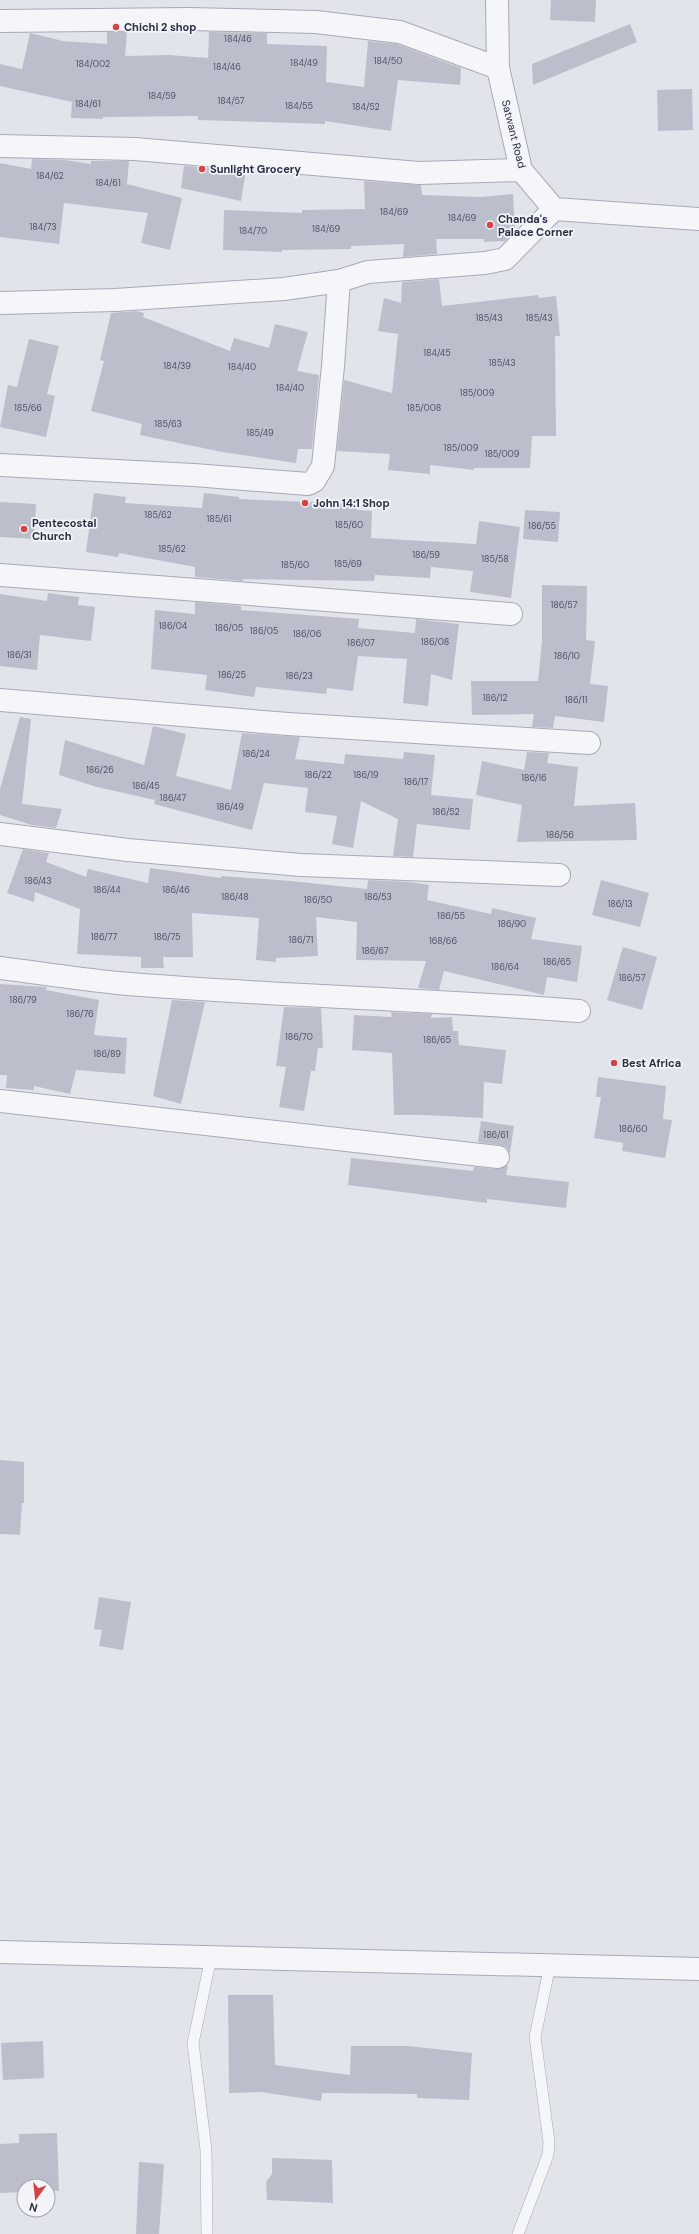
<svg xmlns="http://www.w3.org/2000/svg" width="699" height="2234" font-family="'DM Sans',sans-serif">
  <rect width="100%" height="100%" fill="#e2e4eb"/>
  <g fill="#bcbfcb">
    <path d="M551,0H596L595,22L550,20Z"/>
    <path d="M630,24L637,42L533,85L532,64Z"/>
    <path d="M107,32H127L125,56L169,55L208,58L209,32L267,33V44L327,46L326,82L364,87L368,41L397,44L461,68L460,85L398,80L391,131L325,121V124L198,120V116L103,117V119L71,118L72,102L0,86V64L22,69L30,33L63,41L107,44Z"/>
    <path d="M692,89L693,130L658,131L657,90Z"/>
    <path d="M32,159L65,160L91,164V161H129L127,184L182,198L170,250L141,243L148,213L64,203L59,244L0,237V163L31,169Z"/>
    <path d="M184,166L246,171L241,201L181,188Z"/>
    <path d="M364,181L421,185L422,195L481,197L513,194L515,231L505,241L484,242V239H436L437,254L403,257L404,244L351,246V249L282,250V252L223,250L224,210L302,213V210L365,209Z"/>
    <path d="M439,279L442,306L538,295L539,298L556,296L560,336H555L556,436H532L530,468H474V470L430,465V474L388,470L390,454L337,451L344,380L392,393L398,334L378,331L384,298L401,303L402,282Z"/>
    <path d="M136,311L144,313L143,317L230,351L234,338L269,348L275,324L308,332L297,371L319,375L312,449H298L296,463L222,452L140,435L142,424L91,411L104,361L100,360L111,313Z"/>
    <path d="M29,339L59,346L47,394L55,396L46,437L0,427L8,385L17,387Z"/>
    <path d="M94,493L126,497L125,503L202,508L204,493L239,497V499L357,504V510L372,511L371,538L476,544L479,521L520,527L511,598L470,592L473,571L431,567L430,578L375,575L374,581L243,579V581L195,577V567L119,553L118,557L86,552Z"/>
    <path d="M0,502L36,504L34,539L0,537Z"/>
    <path d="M525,510L560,512L558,542L523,539Z"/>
    <path d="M542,585L587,586L586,640L595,641L590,684L608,686L604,722L555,716L553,728L532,727L534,714L472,715L471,681H538L542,641Z"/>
    <path d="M48,593L79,597L78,605L95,607L91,641L40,635L37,670L0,666V594L47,601Z"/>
    <path d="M195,602L241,606V610L359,619L358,628L415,633L416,619L459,624L452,680L431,674L428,706L403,703L407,659L358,656L353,691L327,688L326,694L256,687L254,697L205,690L207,675L151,669L155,610L195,614Z"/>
    <path d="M20,717L31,719L22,804L62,809L56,828L32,825L0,815V789Z"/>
    <path d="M153,726L186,734L176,776L231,790L242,733L300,737L295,759L344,764L345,754L403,759L404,752L435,755L431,795L473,799L470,830L417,824L413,857L393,856L398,819L361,801L353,848L332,844L337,816L305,812L308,788L264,783L252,830L154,804L155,800L97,787L59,775L65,740L144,765Z"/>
    <path d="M527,752L549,753L547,763L578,767L574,806L635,803L637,840L517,842L522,805L476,795L482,761L524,770Z"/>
    <path d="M23,849L49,853L46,862L86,877L88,869L148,883L150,868L221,878V876L291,881L367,889L368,880L409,882L429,885L427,900L491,914L492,908L536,918L531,939L582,946L577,982L547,977L544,995L444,971L439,990L418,988L426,961L356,960L357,922L316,917L318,956L276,958V962L256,960L259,918L192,913L193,957H163L164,968H141V957L77,954L80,909L35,892L34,902L7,893Z"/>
    <path d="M601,880L649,893L640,927L592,915Z"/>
    <path d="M623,947L657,957L642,1010L607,1000Z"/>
    <path d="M0,984L47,987L46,990L99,1000L94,1035L127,1038L125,1074L76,1070L70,1094L34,1086V1090L6,1088L7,1075H0Z"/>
    <path d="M172,1000L205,1002L181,1104L153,1096Z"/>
    <path d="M284,1007L321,1008L323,1048H318L315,1071H311L304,1111L279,1107L286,1067L276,1066Z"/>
    <path d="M391,1012L432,1014L431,1018L452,1017L453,1031H458L459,1045L506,1050L502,1084L484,1082L483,1118L423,1115H394L392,1053L352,1050L354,1015L392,1017Z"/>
    <path d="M598,1077L666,1086L663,1119L672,1120L665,1158L622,1151L623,1143L594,1138L601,1097H596Z"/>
    <path d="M481,1121L514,1126L510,1153L506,1147L500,1145L478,1142Z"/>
    <path d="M351,1158L473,1171L474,1167L497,1169L508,1165L506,1175L569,1182L566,1208L487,1199V1203L348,1185Z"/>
    <path d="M0,1460L24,1462V1503H22L20,1535L0,1534Z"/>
    <path d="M99,1597L131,1602L123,1650L99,1646L102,1630L94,1629Z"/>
    <path d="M228,1995H273L275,2065L350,2075L351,2046H408L472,2053L469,2100L417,2098V2094L322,2093L321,2101L261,2092L229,2093Z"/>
    <path d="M43,2041L44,2078L3,2080L1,2043Z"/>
    <path d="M57,2133L59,2191H48V2186H24V2192L0,2193V2144L19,2143V2134Z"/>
    <path d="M272,2158L332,2160L333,2203L267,2200L266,2182L272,2174Z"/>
    <path d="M139,2162L164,2164L159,2234H136Z"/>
  </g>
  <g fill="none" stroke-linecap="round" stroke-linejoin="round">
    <g stroke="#a7aab6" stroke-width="12">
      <g id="lane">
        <path d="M207,2234L206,2150L193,2043L211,1957"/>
        <path d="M518,2234L548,2155L549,2142L535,2037L550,1965"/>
      </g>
    </g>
    <g stroke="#a7aab6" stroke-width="24">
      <g id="street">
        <path d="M497,0L498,68L521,170L554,209L699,219"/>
        <path d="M0,21L188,19L316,22L400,32L498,68"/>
        <path d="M0,146L135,149L419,173L521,170"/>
        <path d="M0,303L115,300L284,289L339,281L368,272L485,263L505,259L554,209"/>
        <path d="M0,465L194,475L308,484L314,481L323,466L333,366L339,281"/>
        <path d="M0,575L511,614"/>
        <path d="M0,700L288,724L589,743"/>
        <path d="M0,834L128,850L301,865L559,875"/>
        <path d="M0,968C39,973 78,979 117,983C271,996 425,999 579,1011"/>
        <path d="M0,1101L498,1157"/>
        <path d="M0,1952L699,1969"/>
      </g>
    </g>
    <use href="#lane" stroke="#f5f6f9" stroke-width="11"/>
    <use href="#street" stroke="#f5f6f9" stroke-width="22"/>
  </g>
  <g fill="#d44343" stroke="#f2f4f8" stroke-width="1.5">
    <circle cx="116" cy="27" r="4"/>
    <circle cx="202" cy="169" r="4"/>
    <circle cx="490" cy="225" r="4"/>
    <circle cx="305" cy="503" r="4"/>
    <circle cx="24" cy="529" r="4"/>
    <circle cx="614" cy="1063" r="4"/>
  </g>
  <g text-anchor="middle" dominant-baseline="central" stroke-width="3.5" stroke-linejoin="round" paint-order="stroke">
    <g font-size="9" fill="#4e5366">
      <text x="238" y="39">184/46</text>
      <text x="388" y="61">184/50</text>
      <text x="304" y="63">184/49</text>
      <text x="93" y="64">184/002</text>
      <text x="227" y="67">184/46</text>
      <text x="162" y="96">184/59</text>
      <text x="231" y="101">184/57</text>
      <text x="88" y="104">184/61</text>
      <text x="299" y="106">184/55</text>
      <text x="366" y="107">184/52</text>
      <text x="50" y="176">184/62</text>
      <text x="108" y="183">184/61</text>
      <text x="394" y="212">184/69</text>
      <text x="462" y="218">184/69</text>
      <text x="43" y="227">184/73</text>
      <text x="326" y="229">184/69</text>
      <text x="253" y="231">184/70</text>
      <text x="489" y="318">185/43</text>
      <text x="539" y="318">185/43</text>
      <text x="437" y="353">184/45</text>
      <text x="502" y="363">185/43</text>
      <text x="177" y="366">184/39</text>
      <text x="242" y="367">184/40</text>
      <text x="290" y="388">184/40</text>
      <text x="477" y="393">185/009</text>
      <text x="28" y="408">185/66</text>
      <text x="424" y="408">185/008</text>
      <text x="168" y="424">185/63</text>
      <text x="260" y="433">185/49</text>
      <text x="461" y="448">185/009</text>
      <text x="502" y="454">185/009</text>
      <text x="158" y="515">185/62</text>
      <text x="219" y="519">185/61</text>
      <text x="349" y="525">185/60</text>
      <text x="542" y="526">186/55</text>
      <text x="172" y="549">185/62</text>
      <text x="426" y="555">186/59</text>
      <text x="495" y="559">185/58</text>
      <text x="348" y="564">185/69</text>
      <text x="295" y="565">185/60</text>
      <text x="564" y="605">186/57</text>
      <text x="173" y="626">186/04</text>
      <text x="229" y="628">186/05</text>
      <text x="264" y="631">186/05</text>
      <text x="307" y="634">186/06</text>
      <text x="435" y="642">186/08</text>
      <text x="361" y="643">186/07</text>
      <text x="19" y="655">186/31</text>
      <text x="567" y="656">186/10</text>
      <text x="232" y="675">186/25</text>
      <text x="299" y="676">186/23</text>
      <text x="495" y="698">186/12</text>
      <text x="576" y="700">186/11</text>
      <text x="256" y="754">186/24</text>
      <text x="100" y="770">186/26</text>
      <text x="318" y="775">186/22</text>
      <text x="366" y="775">186/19</text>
      <text x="534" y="778">186/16</text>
      <text x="416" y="782">186/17</text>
      <text x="146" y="786">186/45</text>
      <text x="173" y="798">186/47</text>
      <text x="230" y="807">186/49</text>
      <text x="446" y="812">186/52</text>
      <text x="560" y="835">186/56</text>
      <text x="38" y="881">186/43</text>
      <text x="107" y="890">186/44</text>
      <text x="176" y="890">186/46</text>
      <text x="235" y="897">186/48</text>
      <text x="378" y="897">186/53</text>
      <text x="318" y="900">186/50</text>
      <text x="620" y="904">186/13</text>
      <text x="451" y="916">186/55</text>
      <text x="512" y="924">186/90</text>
      <text x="104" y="937">186/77</text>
      <text x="167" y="937">186/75</text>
      <text x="301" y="940">186/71</text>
      <text x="443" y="941">168/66</text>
      <text x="375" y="951">186/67</text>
      <text x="557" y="962">186/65</text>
      <text x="505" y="967">186/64</text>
      <text x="632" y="978">186/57</text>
      <text x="23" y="1000">186/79</text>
      <text x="80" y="1014">186/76</text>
      <text x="299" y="1037">186/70</text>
      <text x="437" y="1040">186/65</text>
      <text x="107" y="1054">186/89</text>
      <text x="633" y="1129">186/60</text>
      <text x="496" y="1135">186/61</text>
    </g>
    <g font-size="11" font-weight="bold" fill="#292f44" stroke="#f2f4f8" text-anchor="start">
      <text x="124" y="27">Chichi 2 shop</text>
      <text x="210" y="169">Sunlight Grocery</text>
      <text x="498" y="219">Chanda's<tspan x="498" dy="13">Palace Corner</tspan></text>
      <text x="313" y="503">John 14:1 Shop</text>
      <text x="32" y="523">Pentecostal<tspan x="32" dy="13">Church</tspan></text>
      <text x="622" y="1063">Best Africa</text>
    </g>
    <g font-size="11" fill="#292f44" stroke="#f2f4f8">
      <text transform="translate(514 134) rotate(76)">Satwant Road</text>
    </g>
  </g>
  <g transform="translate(36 2198) rotate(195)"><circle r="19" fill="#f2f4f8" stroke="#a2a5b0"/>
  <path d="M0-3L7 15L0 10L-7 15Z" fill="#d44343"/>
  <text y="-6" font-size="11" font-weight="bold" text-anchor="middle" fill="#292f44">N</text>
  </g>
</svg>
